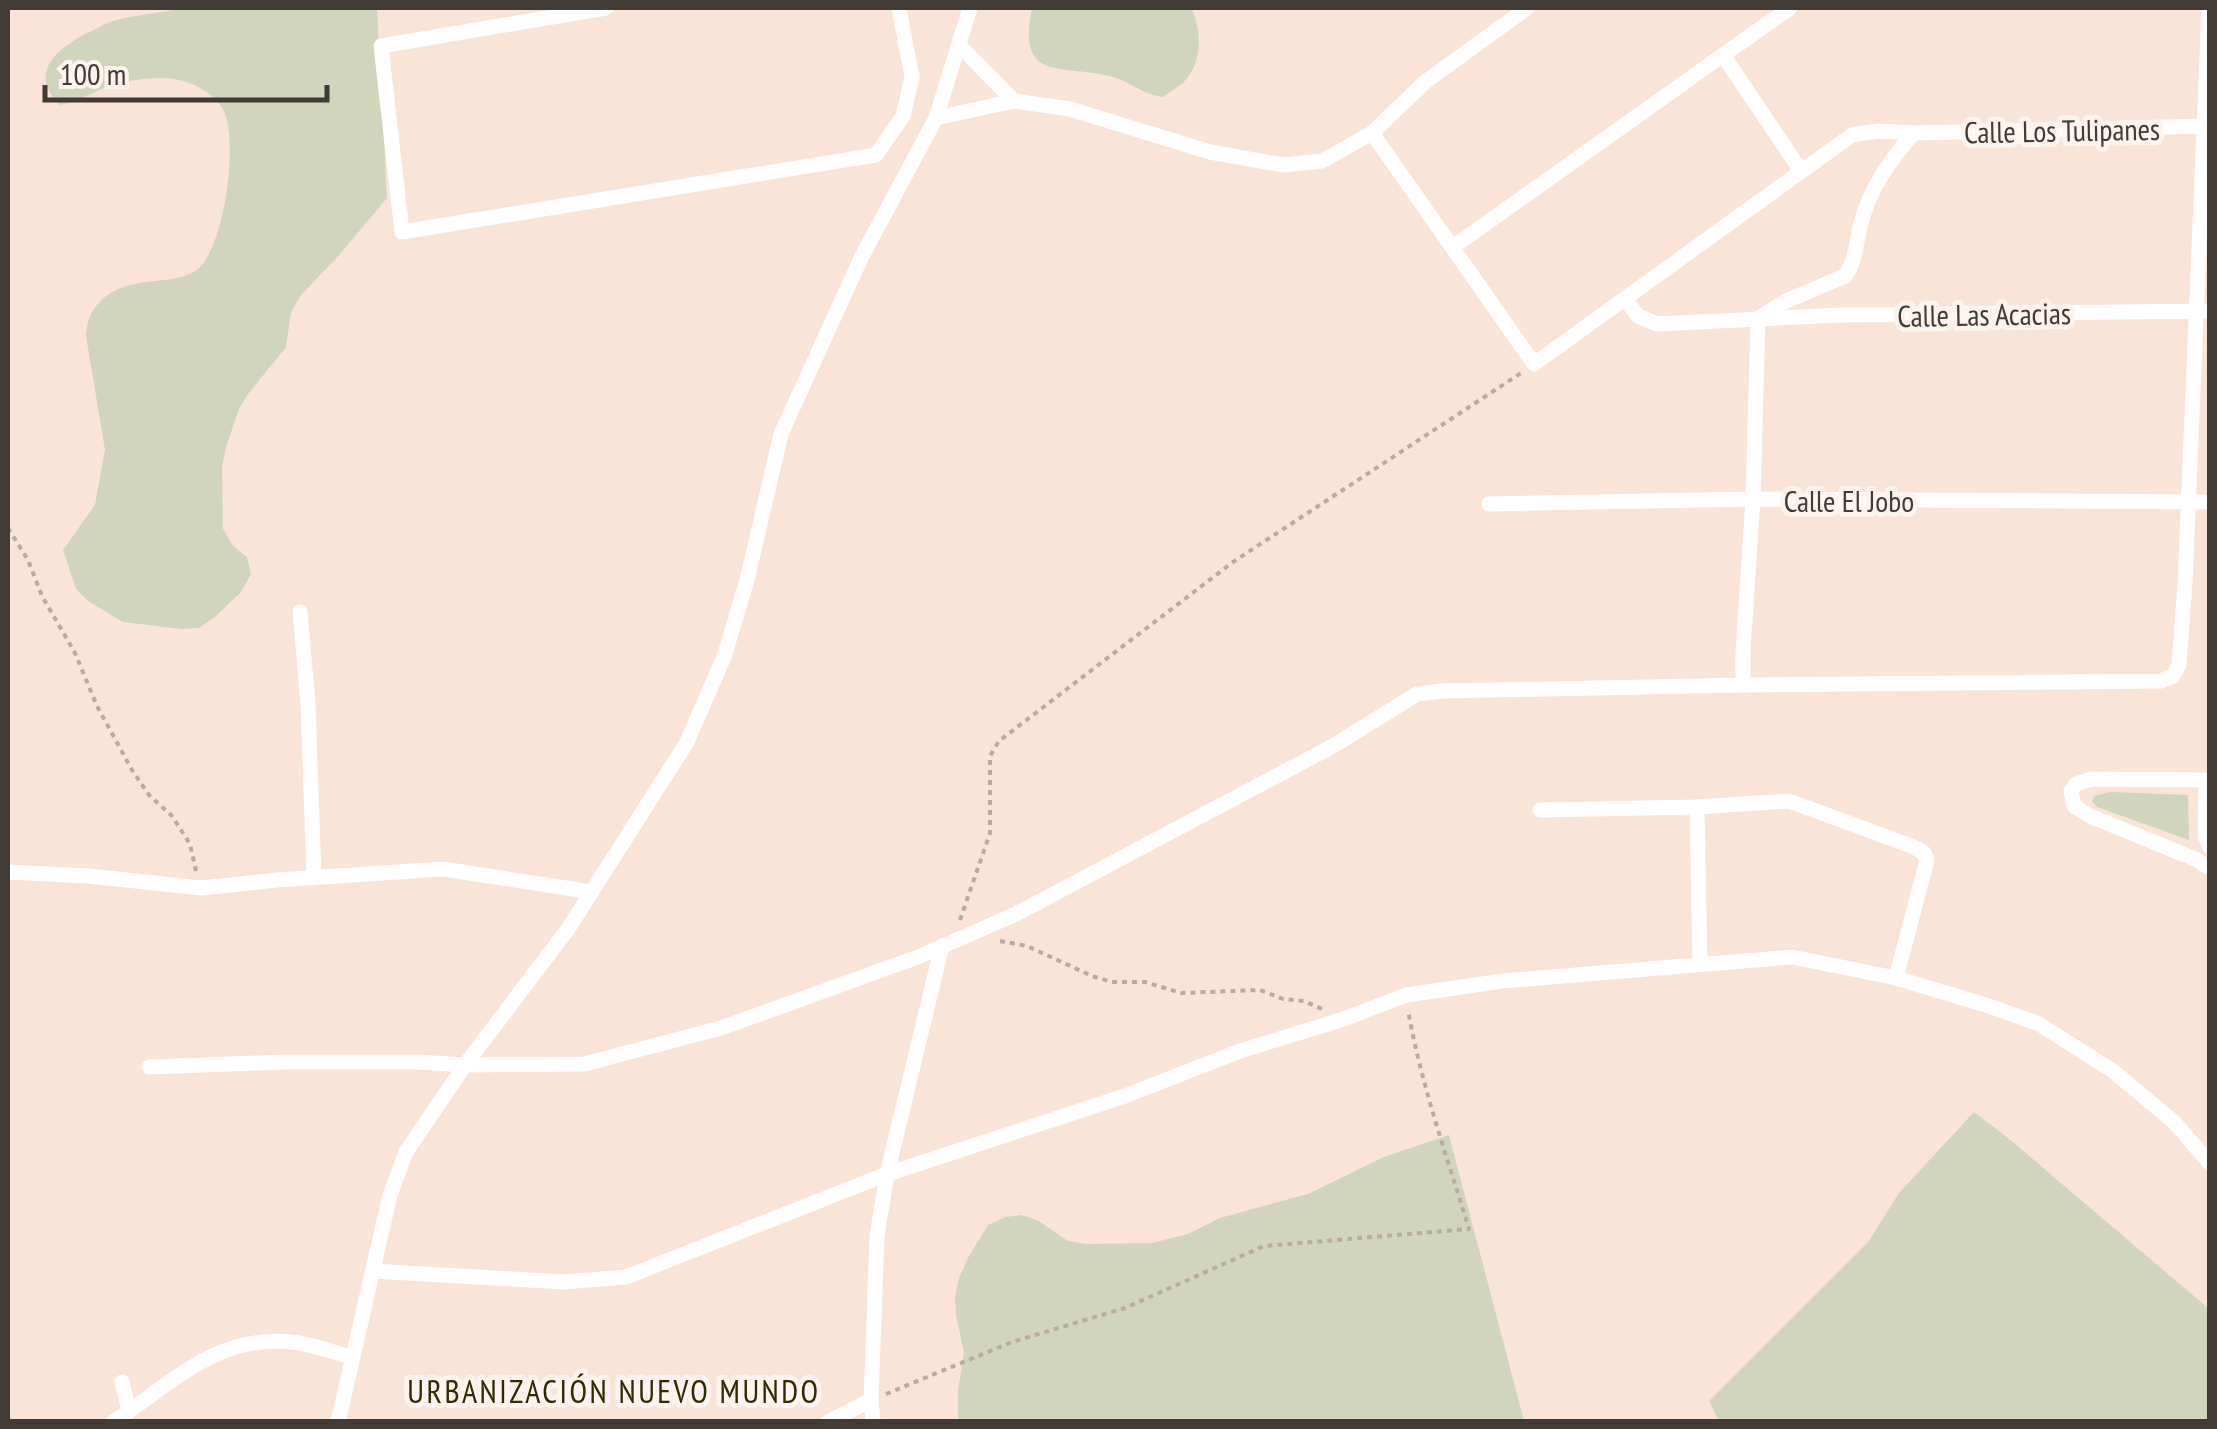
<svg xmlns="http://www.w3.org/2000/svg" width="2217" height="1429" font-family="'PT Sans Narrow',sans-serif">
  <rect width="100%" height="100%" fill="#fae3d7"/>
  <g fill="#d0d5bb">
    <path d="M180,8H377L387,198L340,254L301,295L291,312L286,347L248,394L239,409L226,447L222,467L223,529L233,546L247,557L251,574L241,592L215,617L199,628L182,629L123,622L88,601L76,589L63,550L95,505L105,450L86,336C87,319 92,308 105,297C135,273 177,288 199,268C225,244 240,137 222,107C210,89 184,78 163,78C148,78 131,80 117,84C97,89 81,101 60,105C27,73 57,49 87,33C97,29 107,22 117,20C138,14 160,14 180,8Z"/>
    <path d="M1032,8H1191C1201,28 1203,58 1188,77C1182,85 1171,91 1163,97C1141,94 1133,83 1113,77C1064,63 1016,85 1032,8Z"/>
    <path d="M2110,792L2188,795L2189,840L2097,807L2092,801L2094,796Z"/>
    <path d="M1974,1112L2008,1138L2209,1309V1421H1719L1709,1401L1869,1241L1899,1193Z"/>
    <path d="M1449,1135L1524,1421H958V1391L964,1352L956,1315L955,1297L959,1278L969,1256L988,1225L1005,1217L1021,1215L1037,1220L1068,1241L1086,1244L1152,1243L1188,1234L1220,1218L1308,1194L1384,1157Z"/>
  </g>
  <g fill="none" stroke-linecap="round" stroke-linejoin="round">
    <g stroke="#bcaaa0" stroke-width="4" stroke-dasharray="5 5" stroke-linecap="butt">
      <path d="M8,528L28,560L42,596L75,653L97,706L132,770L149,795L172,816L190,844L196,871"/>
      <path d="M960,920L990,833V756L999,741L1233,562L1521,373"/>
      <path d="M1000,941L1027,946L1092,976L1112,982H1145L1181,993L1260,990L1283,999L1304,1001L1322,1009"/>
      <path d="M886,1394L1012,1342L1125,1308L1264,1246L1469,1229C1447,1157 1421,1084 1408,1010"/>
    </g>
    <g stroke="#fff" stroke-width="15">
      <path d="M606,8L381,46L402,232L876,155L903,116L912,77L899,8"/>
      <path d="M1527,8L1425,82L1372,133L1534,364L1852,135L1878,131L1914,133L2210,126"/>
      <path d="M959,45L1014,101"/>
      <path d="M1723,55L1790,8"/>
      <path d="M936,118L1014,101L1070,109L1210,152L1283,165L1322,161L1372,133"/>
      <path d="M1453,247L1723,55L1801,171"/>
      <path d="M1625,299L1638,316L1657,324L1841,315L2210,311"/>
      <path d="M1760,317L1784,302L1845,276C1856,261 1856,241 1861,223C1870,188 1890,160 1914,133"/>
      <path d="M1489,504L1753,499L2210,502"/>
      <path d="M300,612L308,703L314,878"/>
      <path d="M1743,685V651L1753,499L1758,319"/>
      <path d="M2210,780L2092,779L2076,784L2071,791L2074,806L2090,816L2195,859L2210,868"/>
      <path d="M2206,781L2205,836L2210,847"/>
      <path d="M1697,807L1700,964"/>
      <path d="M1540,810L1697,807L1789,801L1914,847L1924,853L1927,860L1896,978"/>
      <path d="M8,872L89,876L201,888L277,880L443,869L592,892"/>
      <path d="M149,1067L286,1062H417L465,1065L584,1064L721,1028L918,957L1016,914L1333,746L1417,694L1443,691L1743,685L2161,681L2173,676L2179,665L2185,583L2209,8"/>
      <path d="M373,1271L563,1282L626,1277L887,1174L1125,1096L1240,1051L1344,1019L1406,995L1503,981L1792,957L1896,978L1989,1006L2039,1024L2113,1071L2174,1122L2210,1163"/>
      <path d="M122,1382L129,1411"/>
      <path d="M113,1422C175,1382 218,1331 300,1343C317,1346 335,1353 352,1357"/>
      <path d="M338,1422L390,1195L406,1152L465,1065L568,929L687,742L724,657L747,580L781,434L862,256L936,118L970,8"/>
      <path d="M828,1422L871,1400"/>
      <path d="M873,1422L871,1400L877,1236L887,1174L942,946"/>
    </g>
  </g>
  <g text-anchor="middle" dominant-baseline="central" stroke-width="10" stroke-linejoin="round" paint-order="stroke">
    <g font-size="30" fill="#423a35" stroke="#fdf4ef">
      <text transform="translate(2062 130) rotate(-1)">Calle Los Tulipanes</text>
      <text transform="translate(1984 314) rotate(-1)">Calle Las Acacias</text>
      <text x="1849" y="500">Calle El Jobo</text>
    </g>
    <g font-size="32" letter-spacing="2.5" fill="#312900" stroke="#fdf4ef">
      <text x="614" y="1391">URBANIZACIÓN NUEVO MUNDO</text>
    </g>
  </g>
  <rect width="2217" height="1429" fill="none" stroke="#423a35" stroke-width="20"/>
  <path d="M45 85v15h282v-15" fill="none" stroke="#423a35" stroke-width="5"/>
  <text x="60" y="85" font-size="30" fill="#423a35" stroke="#fdf4ef" stroke-width="8" paint-order="stroke">100 m</text>
</svg>
